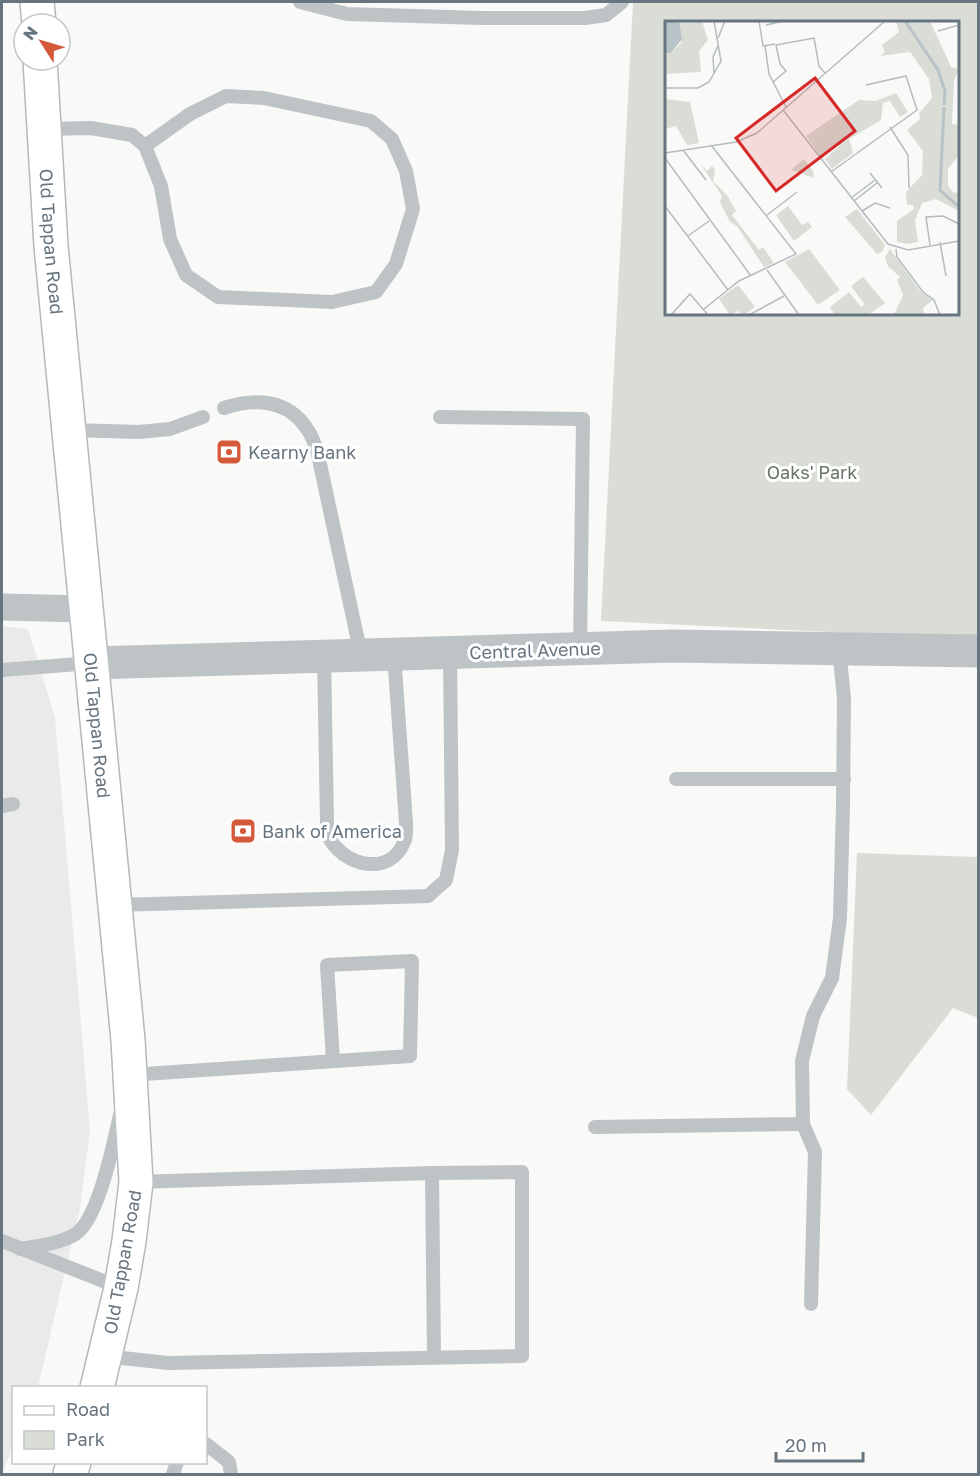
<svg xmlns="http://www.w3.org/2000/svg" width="980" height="1476" font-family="'Golos Text',sans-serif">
  <rect width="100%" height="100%" fill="#f9f9f7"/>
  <path fill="#eaeaea" d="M2,626L28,629L55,717L90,1131L80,1208L38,1387L14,1388L13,1447L2,1474Z"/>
  <g fill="#d9ddd6" fill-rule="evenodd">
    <path d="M633,2H978V639L601,621ZM666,22H958V314H666Z"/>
    <path d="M857,853L978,857V1018L953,1008L871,1115L847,1089Z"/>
  </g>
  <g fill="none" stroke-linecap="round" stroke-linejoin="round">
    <g stroke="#b3b9bd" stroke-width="36">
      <g id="secondary">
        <path d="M37,2L39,24"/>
        <path id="s1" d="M40,60L51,246L128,1040L136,1182L129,1241L121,1288L97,1388"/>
        <path d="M70,1474L74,1462"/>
      </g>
    </g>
    <g stroke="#bec3c6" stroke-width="14">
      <path d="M300,2L347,14L482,18H585L606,15L622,2"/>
      <path d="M44,129L91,128L132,135L145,146L161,186L170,239L186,275L218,297L332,302L376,292L396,264L413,209L406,171L392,139L371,121L264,98L226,96L190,114L145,146"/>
      <path d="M224,408C254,398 288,399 307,429C312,435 314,443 317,450L361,655"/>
      <path d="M440,417L583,419L580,648"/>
      <path d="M70,430L139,432L170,429L203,417"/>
      <path d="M324,656L327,823C328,828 328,837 331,841C349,868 391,875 404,842C407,836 406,829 406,823L394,654"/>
      <path d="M2,670L91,663"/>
      <path d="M676,779H844"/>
      <path d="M2,806L13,804"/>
      <path d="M115,905L428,896L446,880L452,850L450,652"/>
      <path d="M129,1075L410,1056L412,961L327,965L333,1060"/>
      <path d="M803,1124L815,1152L811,1304"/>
      <path d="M595,1127L803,1124L802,1061L813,1016L832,978L840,918L843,806L844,699L839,648"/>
      <path d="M432,1173L434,1356"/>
      <path d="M2,1241L121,1288"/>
      <path d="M20,1249C38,1246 58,1244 74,1235C99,1221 114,1140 121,1111"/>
      <path d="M104,1356L168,1363L522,1356V1172L432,1173L136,1182"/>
      <path d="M206,1444L229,1462L231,1474"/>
      <path d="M173,1474L177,1462"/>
    </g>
    <path stroke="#bec3c6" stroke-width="27" d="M2,607L86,609"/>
    <path stroke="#bec3c6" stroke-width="33" d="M91,663L672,646L978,651"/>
    <use href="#secondary" stroke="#fff" stroke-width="33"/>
  </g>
  <defs>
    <g id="bank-square" transform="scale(1.35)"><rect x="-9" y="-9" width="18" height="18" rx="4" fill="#d4593b" stroke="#fff"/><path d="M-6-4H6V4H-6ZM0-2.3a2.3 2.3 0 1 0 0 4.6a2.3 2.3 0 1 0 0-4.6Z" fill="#fff"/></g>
  </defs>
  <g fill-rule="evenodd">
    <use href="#bank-square" x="229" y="452"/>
    <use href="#bank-square" x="243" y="831"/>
  </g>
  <g text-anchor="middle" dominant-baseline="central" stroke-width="6" stroke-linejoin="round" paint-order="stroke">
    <g font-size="18" fill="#66757f" stroke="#fff">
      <text stroke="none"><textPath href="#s1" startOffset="182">Old Tappan Road</textPath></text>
      <text transform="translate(535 650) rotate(-2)">Central Avenue</text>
      <text stroke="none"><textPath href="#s1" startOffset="668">Old Tappan Road</textPath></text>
      <text transform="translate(122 1262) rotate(-80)">Old Tappan Road</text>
    </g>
    <g font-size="18" fill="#66757f" stroke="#fff" text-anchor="start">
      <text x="248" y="452">Kearny Bank</text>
      <text x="262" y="831">Bank of America</text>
    </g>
    <g font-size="18" fill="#687765" stroke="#fff">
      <text x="812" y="472">Oaks' Park</text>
    </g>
  </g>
  <g transform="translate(665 21)">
    <rect width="294" height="294" fill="#f9f9f7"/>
    <path d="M14,0H37L43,19L34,30L36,51L0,53V32H6L16,22ZM231,0H265L286,46L294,48L289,59L287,103L294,104L293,135L283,148V165L289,172L294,171V190L271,178L257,182L250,199L253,221L242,223L232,221V200L249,188L248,184H242L241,171L257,154L258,130L242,109L255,98L254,92L267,77L264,58L245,31L215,35L220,31L217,24L234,11ZM231,72L243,91L235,96L225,80L218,82L216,99L184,118L188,132L167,148L160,138L180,120L156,136L141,115L194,79L210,80ZM0,78L25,81L34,122L22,124L11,105L0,108ZM139,138L148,150L149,157L126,149ZM35,142L42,150L47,145L50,149L48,160L62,174L71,190L67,194L94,229L98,226L109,242L99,246L72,205L65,201L55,181L57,175ZM123,185L137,204L143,201L147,206L129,220L111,194ZM192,188L220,224L217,231L212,233L180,196ZM144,228L175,269L153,284L120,241ZM225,228L256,271L268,279L258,287L259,294H229L238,274L232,259L235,256L223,245L220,236ZM198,256L220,282L203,294H170L165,286L184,271L196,286L200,284L186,265ZM73,264L90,286L79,294L73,290L65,294L54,278Z" fill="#d9ddd6"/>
    <path d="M0,0H14L17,18L6,32H0Z" fill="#b7c3c6"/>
    <path fill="none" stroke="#b7c3c6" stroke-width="3" d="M240,0L273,49L280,70L279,84M279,86L275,169L294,186"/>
    <path fill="none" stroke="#b5bcc0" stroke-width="1.5" d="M94,0L98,25L110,23M101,4L119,0M273,10L294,4M53,17L60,0M100,25L104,53L121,86M49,52L48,36L53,25M108,61L121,50L115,43L111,24L149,17L154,45L160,52M0,67H33L44,61L56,40L49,0M118,89L223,223L243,229L294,220M225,106L243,134L244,167M18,129L41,159M0,132L71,121L92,112L220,0M0,137L86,255M166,151L252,89L241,55L201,64M205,152L217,167M186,177L210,159M189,180L212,162M0,185L63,269M197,190L210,182L225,187M102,194L132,171M23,215L44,200M275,221L281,255M265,224L261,196L278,195L294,203M231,228L232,236L258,271L269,279L275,294M102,249L134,294M39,288L74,260L131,233L46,124M6,294L25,273L43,294M84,294L119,275"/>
    <path fill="#d62828" fill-opacity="0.15" stroke="#d62828" stroke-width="3" d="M150,57L190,110L111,170L71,117Z"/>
    <rect width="294" height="294" fill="none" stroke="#66757f" stroke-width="3"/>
  </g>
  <rect width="980" height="1476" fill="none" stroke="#66757f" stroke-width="6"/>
  <rect x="12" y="1386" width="195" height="78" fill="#ffffff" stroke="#c2c8cc" stroke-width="1.5"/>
  <rect x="24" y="1406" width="30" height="9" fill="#ffffff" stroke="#c2c8cc" stroke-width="1.5"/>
  <text x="66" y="1416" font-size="18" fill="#66757f">Road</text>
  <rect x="24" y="1431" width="30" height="18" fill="#d9ddd6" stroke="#c2c8cc" stroke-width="1.5"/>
  <text x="66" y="1446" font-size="18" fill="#66757f">Park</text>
  <g transform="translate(42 42) rotate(307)"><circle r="28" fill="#ffffff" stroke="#c2c8cc" stroke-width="1.5"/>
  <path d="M0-4.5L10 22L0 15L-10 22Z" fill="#d4593b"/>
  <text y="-9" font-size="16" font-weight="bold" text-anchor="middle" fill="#66757f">N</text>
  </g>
  <path d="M776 1452v9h87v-9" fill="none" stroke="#66757f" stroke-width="3"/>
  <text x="785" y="1452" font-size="18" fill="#66757f" stroke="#ffffff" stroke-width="4.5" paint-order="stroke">20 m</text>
</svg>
